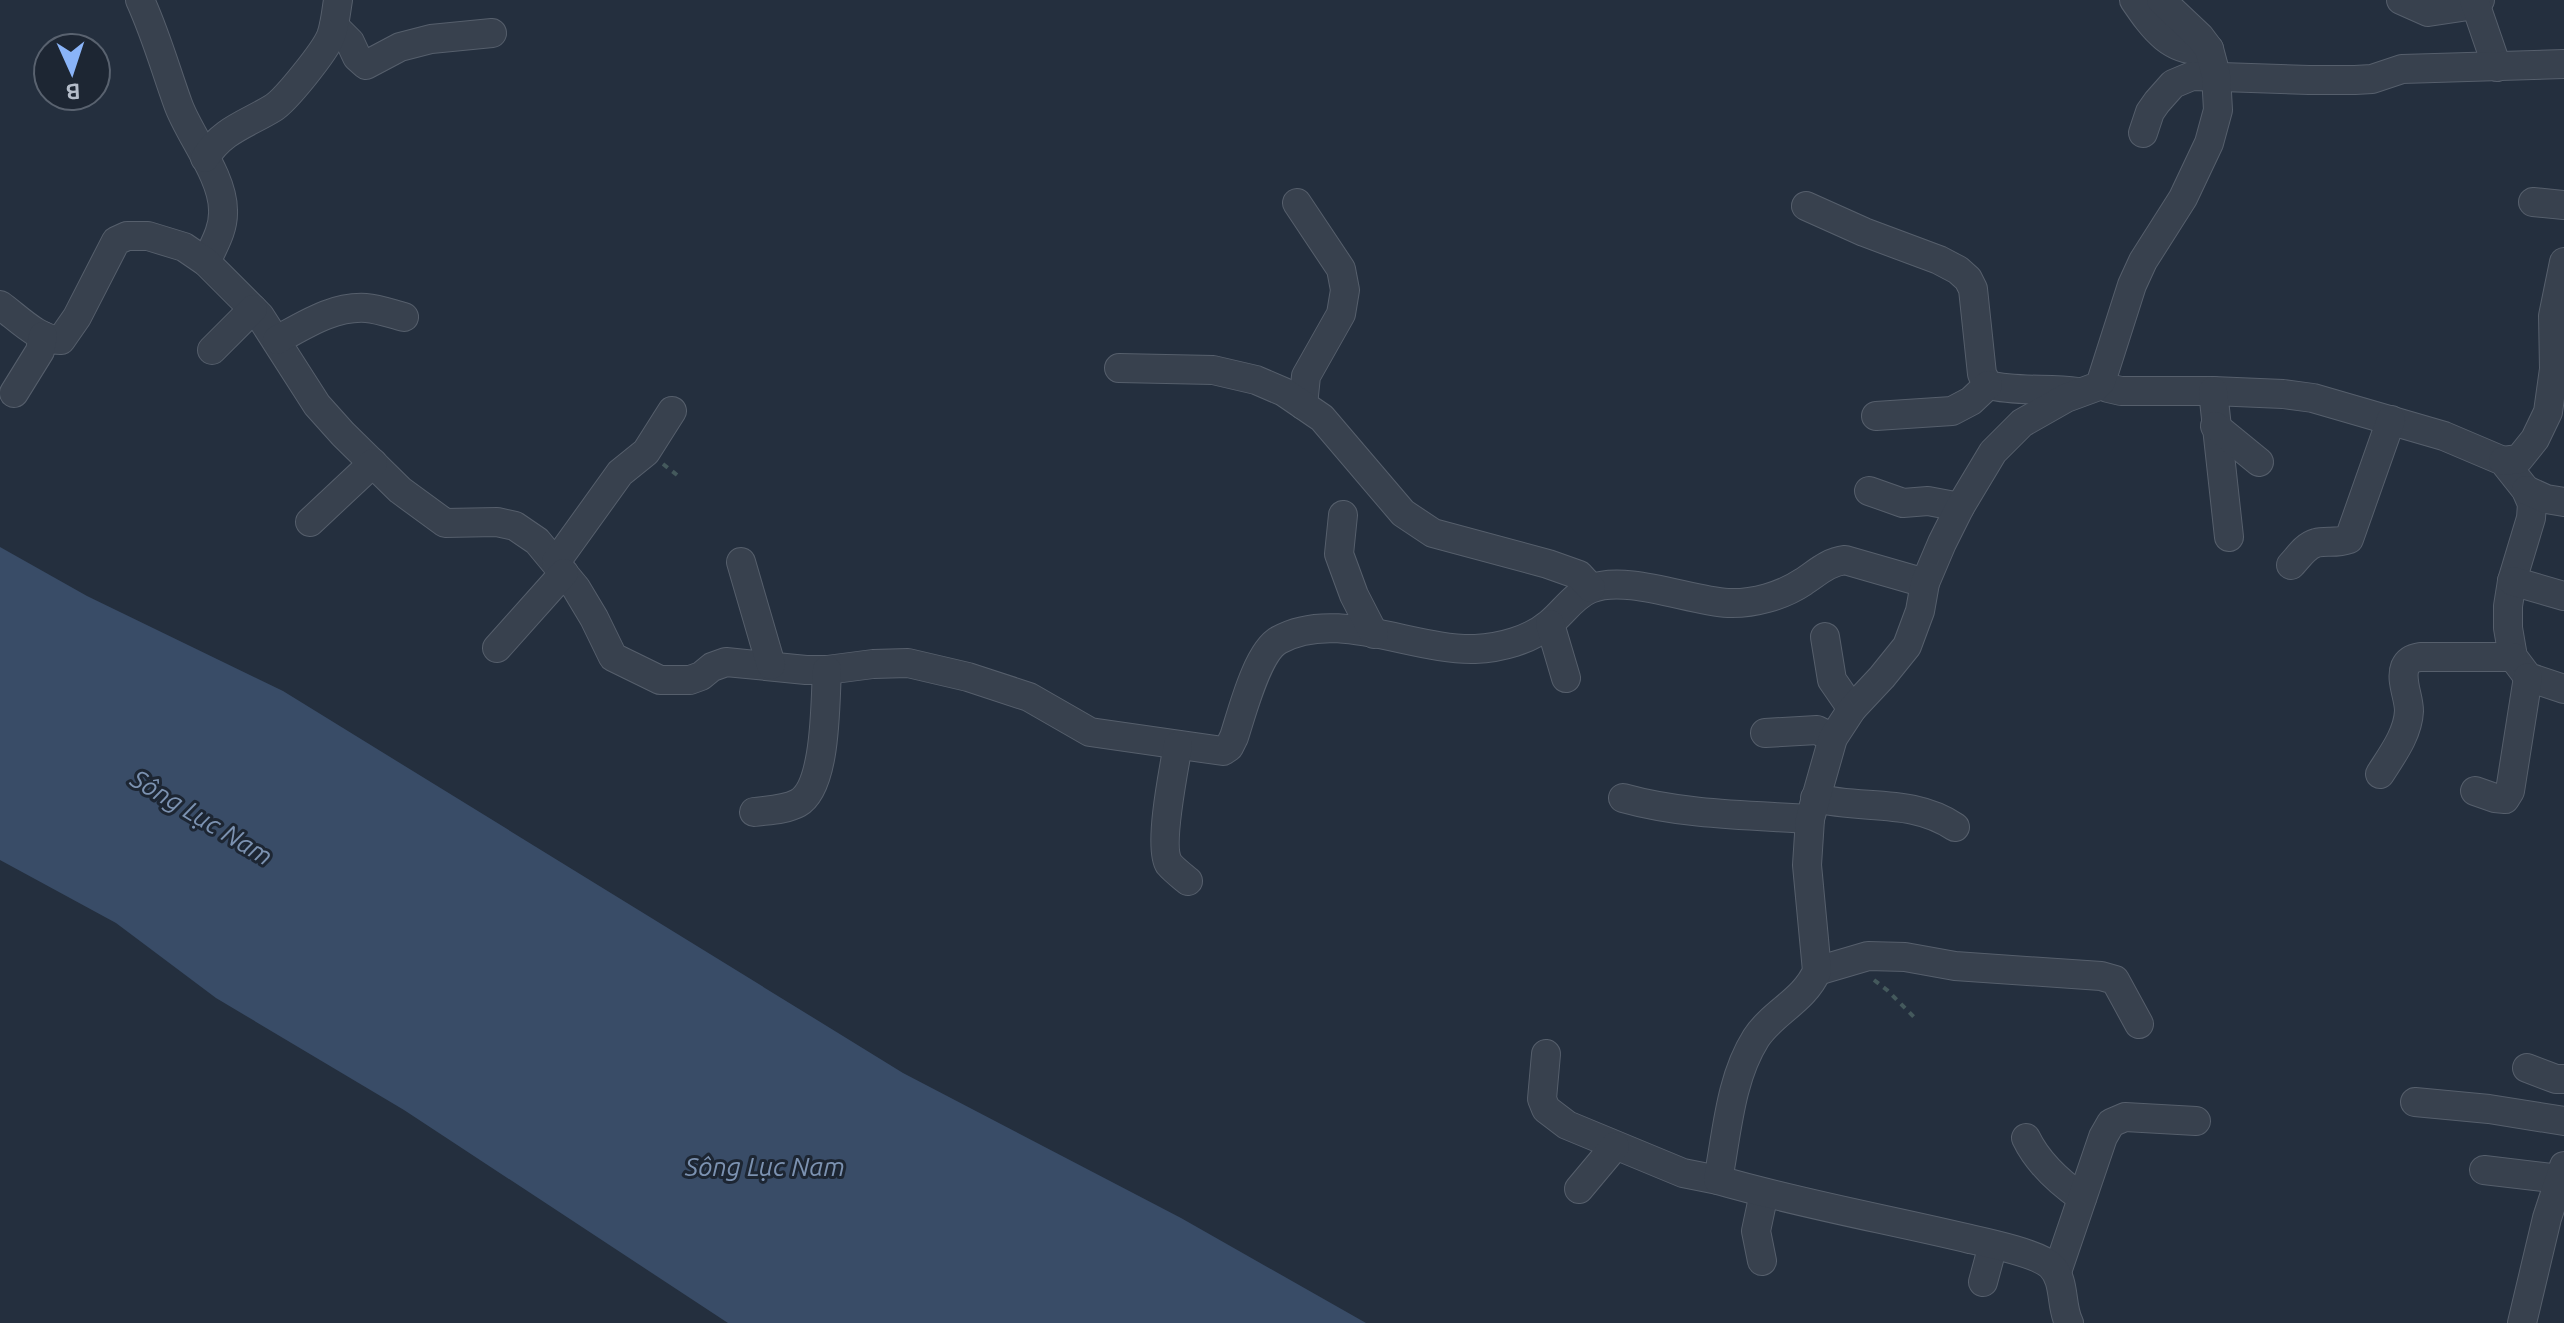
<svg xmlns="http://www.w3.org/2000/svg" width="2564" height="1323" font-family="Ubuntu,sans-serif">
  <rect width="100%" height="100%" fill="#242f3e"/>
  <path fill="#394c67" d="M0,547L87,596L283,691L903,1073L1181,1218L1366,1323H728L404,1110L216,998L116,923L0,860Z"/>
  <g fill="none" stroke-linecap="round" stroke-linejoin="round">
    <g stroke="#565f6c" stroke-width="30">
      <g id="minor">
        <path d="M140,0C156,35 165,68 178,104C189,135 223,176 223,210C224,229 214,245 206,262"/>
        <path d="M2134,0C2153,28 2172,55 2209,49"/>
        <path d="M2401,0L2428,12L2475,5L2480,0"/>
        <path d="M2474,0L2497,67"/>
        <path d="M334,26L350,42L357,57L366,65L400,47L431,39L492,33"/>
        <path d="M2143,133L2150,112L2157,102L2173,84L2192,76L2309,80H2355L2372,79L2402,69L2564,64"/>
        <path d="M205,158C222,130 247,124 273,108C286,100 325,51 331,36C335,25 336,12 338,0"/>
        <path d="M2533,202L2564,205"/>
        <path d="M1297,203L1341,269L1345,290L1341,314L1306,376L1303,405"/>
        <path d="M1806,206L1864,232L1939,260L1958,270L1968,279L1973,289L1982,374L1988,385C2017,392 2048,388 2078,392"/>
        <path d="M0,305C17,317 39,341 61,340L77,317L116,241L127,236H148L184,247L206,262L260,316L317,405L343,434L400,490L445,523L497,522L515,526L537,541L576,588L594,618L613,657L660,680H690L701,676L712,667L726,662L806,670H827L873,664L908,663L968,677L1029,697L1090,732L1223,751L1229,747L1234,737C1242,713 1257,652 1279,640C1336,608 1414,651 1475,649C1500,648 1530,640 1549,624C1563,613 1573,596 1590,589C1626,574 1690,601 1728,603C1753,604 1782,596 1803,582C1817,573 1828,562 1845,560L1925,583"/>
        <path d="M277,340C305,325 333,306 366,308C379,309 392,314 404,317"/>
        <path d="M212,350L253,309"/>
        <path d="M1119,368L1213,370L1256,380L1284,392L1322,418L1403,513L1433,533L1548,564L1579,575L1591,588"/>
        <path d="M2101,383L2108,388L2121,391H2213L2283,394L2313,398L2444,436L2503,461L2526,490L2532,504L2531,518L2512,581L2508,606V628L2513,657L2528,677L2564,689"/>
        <path d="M2213,391L2229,537"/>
        <path d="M14,393L40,351L43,336"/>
        <path d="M1876,416L1952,411L1971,401L1988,385"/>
        <path d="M2215,426L2259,462"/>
        <path d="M2503,461L2519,459L2535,439L2548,412L2554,369L2553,316L2564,262"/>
        <path d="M2526,490L2546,499L2564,502"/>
        <path d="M1869,491L1903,503L1928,501L1960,507"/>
        <path d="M1343,515L1339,554L1354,595L1374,634"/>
        <path d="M310,522L373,463"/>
        <path d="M556,562L620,473L646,452L672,411"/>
        <path d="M741,562L771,665"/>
        <path d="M2291,565C2298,558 2305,546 2316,543C2326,540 2335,544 2349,539L2391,420"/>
        <path d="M2512,581L2564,596"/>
        <path d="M1550,624L1566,678"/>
        <path d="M1825,637L1832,680L1852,709"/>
        <path d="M497,648L564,573"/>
        <path d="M1765,733L1817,730L1833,738"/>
        <path d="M1178,745C1174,768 1158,847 1169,864C1174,870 1182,876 1188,881"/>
        <path d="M2380,774C2392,755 2408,734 2409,711C2409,697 2400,680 2405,667C2408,660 2413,658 2420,657H2513"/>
        <path d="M2475,791L2495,798L2505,799L2510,791L2528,677"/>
        <path d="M1623,798C1684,815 1747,815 1810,819"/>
        <path d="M1815,798C1864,810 1912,798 1955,827"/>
        <path d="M754,812C769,810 785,810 798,803C827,787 825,701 827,670"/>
        <path d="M1817,971L1868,956L1905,957L1955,966L2101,976L2115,980L2139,1024"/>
        <path d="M1546,1054L1542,1099L1546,1109L1567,1125L1683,1173L1718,1180"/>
        <path d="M2527,1068L2556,1079H2564"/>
        <path d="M2415,1102L2489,1109L2564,1121"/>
        <path d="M2026,1138C2038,1163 2059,1182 2082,1198"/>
        <path d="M2484,1170L2560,1179"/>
        <path d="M1579,1189L1615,1146"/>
        <path d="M1762,1261L1756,1231L1764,1193"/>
        <path d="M2057,1272L2103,1137L2111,1123L2125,1117L2196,1121"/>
        <path d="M1983,1282L1993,1245"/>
        <path d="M2069,1323C2060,1305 2066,1281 2051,1266C2039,1254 1988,1243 1970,1239C1886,1219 1801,1204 1718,1180C1727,1133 1730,1079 1756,1038C1773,1012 1804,1001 1817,971L1807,865L1810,819L1833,738L1852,709L1882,677L1907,646L1920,611L1925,583L1942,543L1960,507L1993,452L2022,423L2066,398L2096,387L2101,382L2132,285L2143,261L2183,198L2209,143L2218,110L2216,75L2209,49L2200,37L2161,0"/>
        <path d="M2522,1323L2547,1218L2564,1166"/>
      </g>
    </g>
    <g stroke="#44595c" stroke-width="4" stroke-dasharray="6 6" stroke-linecap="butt">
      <path d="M663,464L677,475"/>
      <path d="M1874,980L1887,990L1916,1019"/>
    </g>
    <use href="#minor" stroke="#38414e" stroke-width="28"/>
  </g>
  <g text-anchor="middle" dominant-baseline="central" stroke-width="6" stroke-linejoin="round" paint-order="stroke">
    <g font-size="26" font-style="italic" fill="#7c92b1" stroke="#1d2633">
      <text transform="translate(202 817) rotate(31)">Sông Lục Nam</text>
      <text x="765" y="1166">Sông Lục Nam</text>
    </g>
  </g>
  <g transform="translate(72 72) rotate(177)"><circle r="38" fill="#1d2633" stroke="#59626f" stroke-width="2"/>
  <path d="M0-6L14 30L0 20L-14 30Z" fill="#8ab4f8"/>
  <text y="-12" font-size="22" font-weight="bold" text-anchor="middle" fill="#b4bcc9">B</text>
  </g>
</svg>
